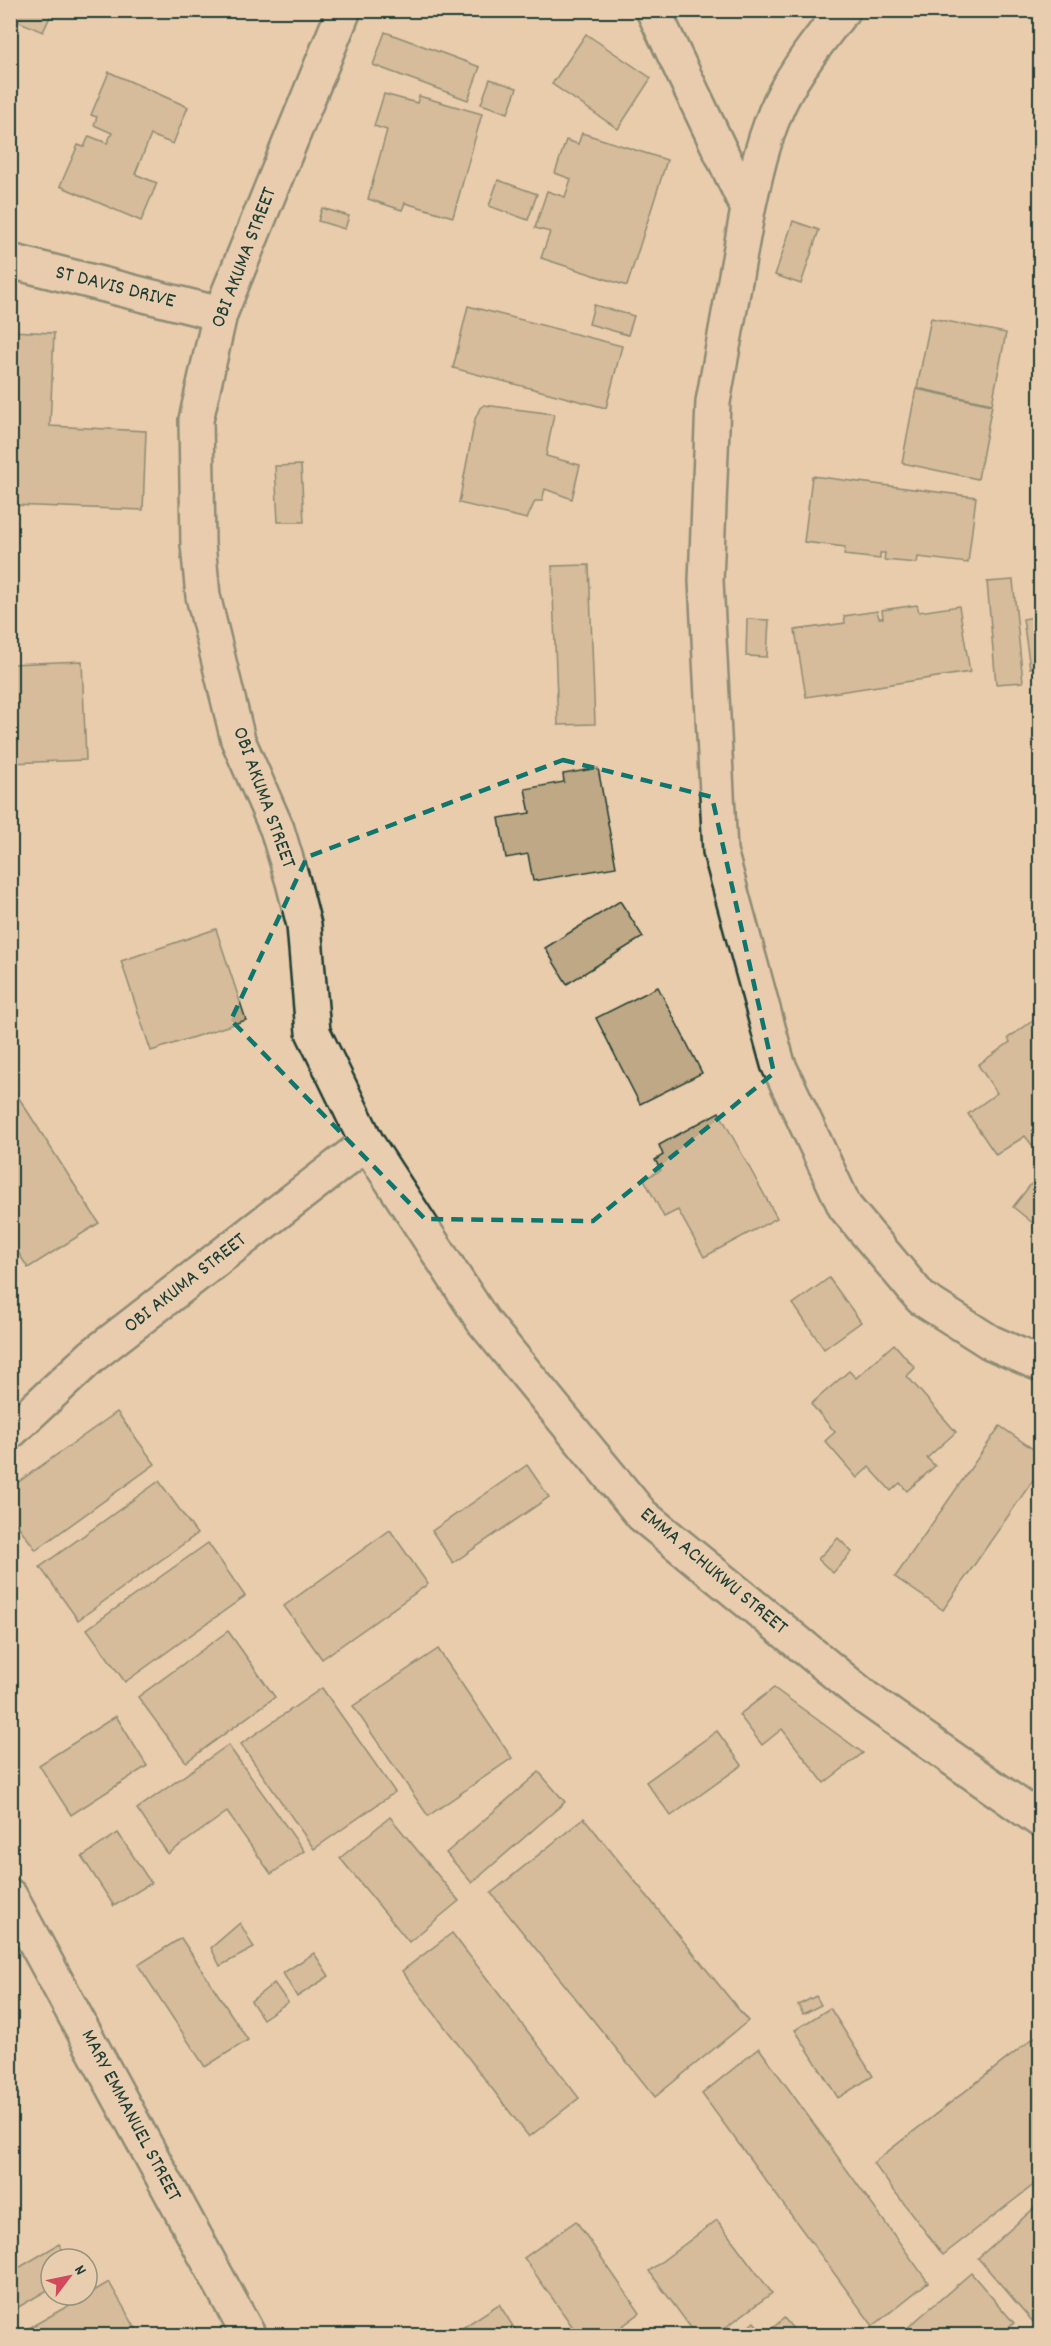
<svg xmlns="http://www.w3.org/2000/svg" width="1051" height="2346" font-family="Dekko,sans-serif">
  <rect width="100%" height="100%" fill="#e9ccab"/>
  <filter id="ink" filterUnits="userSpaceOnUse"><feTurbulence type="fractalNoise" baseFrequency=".0167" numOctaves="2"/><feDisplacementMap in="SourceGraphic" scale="12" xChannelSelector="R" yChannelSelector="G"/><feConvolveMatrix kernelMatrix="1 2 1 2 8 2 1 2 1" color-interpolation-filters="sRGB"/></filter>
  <g filter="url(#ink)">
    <g fill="#bea885" stroke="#1f3d34" stroke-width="1.5">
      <path d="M10,10H53L43,32L10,18Z"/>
      <path d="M385,32L480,67L468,100L373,65Z"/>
      <path d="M586,34L651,78L618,129L552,84Z"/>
      <path d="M109,72L188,107L173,144L151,135L135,174L157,183L141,221L60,186L78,145L84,147L89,136L107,143L112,133L94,125L97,117L91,115Z"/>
      <path d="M490,79L517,88L508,113L481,104Z"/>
      <path d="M384,94L417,103L419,96L482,114L453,217L405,203L402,210L368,199L387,130L374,126Z"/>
      <path d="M582,133L667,160L627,286L541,258L550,232L535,228L547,191L565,197L571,179L555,173L566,140L578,144Z"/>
      <path d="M498,180L537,194L528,220L489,206Z"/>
      <path d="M322,208L349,216L345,229L318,221Z"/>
      <path d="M793,221L819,230L801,284L775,275Z"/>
      <path d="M594,305L634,316L628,335L589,324Z"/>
      <path d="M468,306L622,346L606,408L453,368Z"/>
      <path d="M931,318L1006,333L992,404L917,388Z"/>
      <path d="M10,331L54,333L50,426L146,431L143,510L10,505Z"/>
      <path d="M916,389L992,405L978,479L902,463Z"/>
      <path d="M484,405L554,414L546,456L580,465L572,499L545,489L542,501H535L527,519L459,503L475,419L480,408Z"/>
      <path d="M301,465L304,522H278L275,466Z"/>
      <path d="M812,476L976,497L968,563L918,557L917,563L884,560L885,553H880V559L844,555L845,547L804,542Z"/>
      <path d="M589,565L595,724L558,725L552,566Z"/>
      <path d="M1013,580L1023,682L996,684L987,582Z"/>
      <path d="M917,605L919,612L959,606L970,672L806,697L795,630L845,623L844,616L877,611L879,618H883L882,610Z"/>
      <path d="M1040,616V666L1030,668L1023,619Z"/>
      <path d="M747,619L769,620L767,657L746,656Z"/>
      <path d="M82,661L86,760L10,763V664Z"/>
      <path d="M598,768L616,867L533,881L528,854L506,858L499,818L530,813L525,789L564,782L563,774Z"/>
      <path d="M620,901L643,937L567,984L545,948Z"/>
      <path d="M216,929L246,1020L151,1051L121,961Z"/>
      <path d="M658,987L702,1073L640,1104L596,1018Z"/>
      <path d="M1037,1018L1040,1022V1139L1032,1145L1025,1136L996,1155L968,1114L997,1093L978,1065L1010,1042L1008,1038Z"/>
      <path d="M10,1084L99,1223L28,1268L10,1240Z"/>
      <path d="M719,1112L777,1218L704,1257L678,1210L664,1217L644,1179L661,1170L655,1160L663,1155L659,1145Z"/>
      <path d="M1031,1184L1040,1192V1229L1013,1207Z"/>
      <path d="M829,1278L861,1322L824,1349L793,1304Z"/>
      <path d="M894,1344L915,1368L907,1376L956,1432L927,1458L935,1466L907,1491L900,1483L891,1491L869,1467L857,1478L825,1441L835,1432L811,1404L849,1371L856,1378Z"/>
      <path d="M117,1412L155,1464L36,1550L10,1515V1488Z"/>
      <path d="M1000,1426L1040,1454V1470L943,1610L895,1577Z"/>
      <path d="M527,1465L549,1497L453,1563L432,1531Z"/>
      <path d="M159,1481L197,1534L78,1620L40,1567Z"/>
      <path d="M390,1530L428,1584L322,1659L284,1606Z"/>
      <path d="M838,1538L852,1552L833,1573L818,1559Z"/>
      <path d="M208,1543L245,1596L125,1682L87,1629Z"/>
      <path d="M228,1631L275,1697L186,1762L138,1697Z"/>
      <path d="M438,1649L512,1758L428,1816L353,1706Z"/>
      <path d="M322,1688L395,1792L314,1849L241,1744Z"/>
      <path d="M774,1688L863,1753L824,1783L782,1729L762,1745L739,1715Z"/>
      <path d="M116,1716L147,1766L71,1815L39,1765Z"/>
      <path d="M717,1731L742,1765L671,1816L646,1782Z"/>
      <path d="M228,1745L304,1851L271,1874L227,1812L168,1854L137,1809Z"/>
      <path d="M539,1772L565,1802L472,1883L446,1853Z"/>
      <path d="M390,1817L459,1901L409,1942L340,1858Z"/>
      <path d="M584,1818L748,2021L655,2097L491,1893Z"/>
      <path d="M118,1833L151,1883L114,1906L82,1857Z"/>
      <path d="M240,1923L254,1948L220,1966L211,1948Z"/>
      <path d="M452,1933L579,2098L529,2137L402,1971Z"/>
      <path d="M181,1938L248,2040L205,2067L138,1965Z"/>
      <path d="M314,1953L329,1976L297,1997L283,1973Z"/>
      <path d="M274,1983L288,2002L263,2019L251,2001Z"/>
      <path d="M816,1996L821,2005L803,2014L798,2005Z"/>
      <path d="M830,2008L873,2076L838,2098L795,2030Z"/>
      <path d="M1040,2033V2180L943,2255L873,2163Z"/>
      <path d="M759,2048L928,2282L873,2326L702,2094Z"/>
      <path d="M10,2074L19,2092L10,2095Z"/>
      <path d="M1040,2203V2330L978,2258Z"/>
      <path d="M717,2220L772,2293L714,2336H697L649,2271Z"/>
      <path d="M576,2221L640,2313L609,2336H579L524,2258Z"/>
      <path d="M59,2244L68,2259H51V2288L10,2312V2273Z"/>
      <path d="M971,2273L1014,2323L1000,2336H898Z"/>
      <path d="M109,2282L140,2336H15L87,2295Z"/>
      <path d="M499,2304L519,2336H450Z"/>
      <path d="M784,2318L799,2336H738L754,2322L765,2335Z"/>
    </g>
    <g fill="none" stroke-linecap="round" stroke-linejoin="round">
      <g stroke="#1f3d34" stroke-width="38">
        <g id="minor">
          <path d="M344,10L220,314L196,420L198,544L203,596L238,740L277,829L293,882L304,925L313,1032L367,1143L483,1321L642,1515L866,1698L1040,1820"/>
          <path d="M653,10L748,209L713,402L706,581L720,851L778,1064L845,1207L921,1298L990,1342L1040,1364"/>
          <path d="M748,209C756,173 764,136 780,102C796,69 820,39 843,10"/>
          <path d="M10,261L220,314"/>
          <path d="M10,1432L92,1356L367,1143"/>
          <path d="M10,1896L249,2336"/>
        </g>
      </g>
      <use href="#minor" stroke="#e8cdaf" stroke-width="33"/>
    </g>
  </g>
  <path d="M0 0H1051V2346H0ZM563,760L712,797L774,1073L593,1221L425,1219L231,1020L307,857Z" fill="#e9ccab" fill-opacity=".55" fill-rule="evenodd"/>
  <path fill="none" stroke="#0f766e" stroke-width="4.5" stroke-dasharray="12 8" stroke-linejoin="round" d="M563,760L712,797L774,1073L593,1221L425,1219L231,1020L307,857Z"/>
  <g text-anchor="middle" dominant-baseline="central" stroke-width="5" stroke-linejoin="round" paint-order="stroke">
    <g font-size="21" fill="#1f3d34" stroke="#e8cdaf">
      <text transform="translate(245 258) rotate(-69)">OBI AKUMA STREET</text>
      <text transform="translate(115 288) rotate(14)">ST DAVIS DRIVE</text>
      <text transform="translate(263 798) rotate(70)">OBI AKUMA STREET</text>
      <text transform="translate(186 1284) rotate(-38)">OBI AKUMA STREET</text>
      <text transform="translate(713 1572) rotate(40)">EMMA ACHUKWU STREET</text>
      <text transform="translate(130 2116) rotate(62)">MARY EMMANUEL STREET</text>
    </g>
  </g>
  <rect width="1051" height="2346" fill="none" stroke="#e8cdaf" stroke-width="36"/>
  <rect x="18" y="18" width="1015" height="2310" fill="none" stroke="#1f3d34" stroke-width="2" filter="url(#ink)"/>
  <g transform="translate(69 2277) rotate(58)"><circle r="28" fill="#e8cdaf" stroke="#98937e" stroke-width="1.5"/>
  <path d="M0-4.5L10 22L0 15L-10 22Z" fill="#d1495b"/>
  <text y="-9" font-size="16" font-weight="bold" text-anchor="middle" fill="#1f3d34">N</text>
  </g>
</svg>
